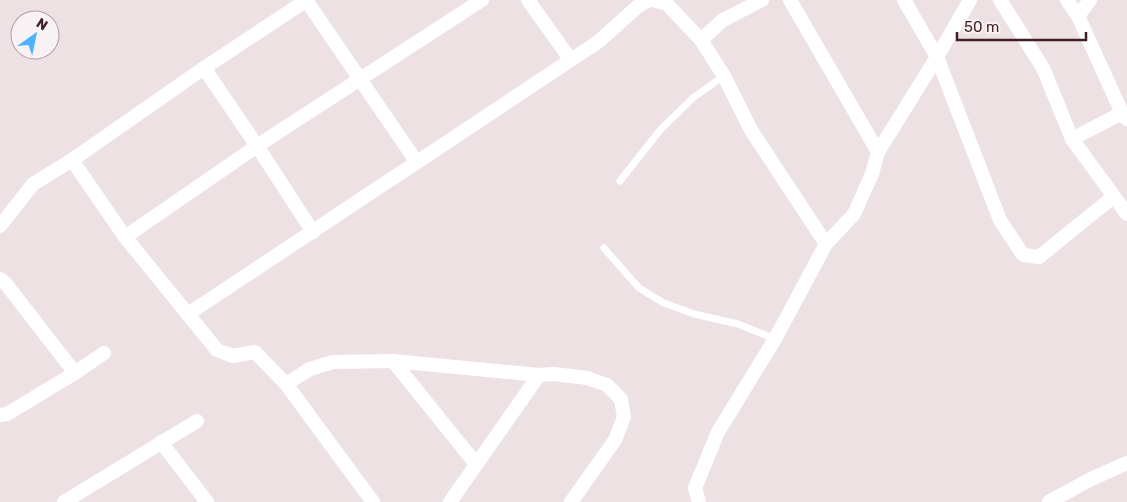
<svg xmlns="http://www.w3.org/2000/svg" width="1127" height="502" font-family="Rubik,sans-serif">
  <rect width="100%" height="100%" fill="#eee1e4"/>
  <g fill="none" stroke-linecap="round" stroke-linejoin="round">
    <g stroke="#fff" stroke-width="7">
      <path d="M620,181L661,129L694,97L724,76"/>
      <path d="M604,248L639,288L664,303L694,314L738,324L775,339"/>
    </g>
    <g stroke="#fff" stroke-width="14">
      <path d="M306,0L416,161"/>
      <path d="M528,0L570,59"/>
      <path d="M653,0L667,4L701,40L724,76L751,130L826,244"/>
      <path d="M790,0L878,152"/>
      <path d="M904,0L937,57L1000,220L1023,255L1039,257L1113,197"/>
      <path d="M1000,0L1043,68L1072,139L1127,214"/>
      <path d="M1067,0L1078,16L1122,113L1127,119"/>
      <path d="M1078,16L1090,0"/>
      <path d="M701,40L723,20L762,0"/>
      <path d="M204,68L257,146L313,232"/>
      <path d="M1072,139L1122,113"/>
      <path d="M72,160L125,237L217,350L233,356L255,352L286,384L373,502"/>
      <path d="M0,226L33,184L72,160L204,68L307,0"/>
      <path d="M125,237L257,146L482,0"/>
      <path d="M0,279L6,284L75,373"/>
      <path d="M188,314L598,42L637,7L649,0"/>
      <path d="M393,361L476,464"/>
      <path d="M286,384L310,369L333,362L393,361L539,375L554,374L587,378L607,385L621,399L624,417L615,440L571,502"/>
      <path d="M0,415L7,414L75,373L104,353"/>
      <path d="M161,442L207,502"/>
      <path d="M64,502L197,421"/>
      <path d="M450,502L539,375"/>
      <path d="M699,502L695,488L718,432L775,339L826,244L854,214L872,174L878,152L937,57L970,0"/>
      <path d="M1049,502L1089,480L1127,463"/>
    </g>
  </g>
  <g transform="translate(35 35) rotate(33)"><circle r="24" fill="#f9f2f5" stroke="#af9ea1"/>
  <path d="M0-4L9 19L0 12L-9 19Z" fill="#4eb3ff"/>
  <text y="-8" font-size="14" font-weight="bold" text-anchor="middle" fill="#411f22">N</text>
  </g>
  <path d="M957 32v8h129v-8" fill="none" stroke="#411f22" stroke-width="2.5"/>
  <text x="964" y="32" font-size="15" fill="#411f22" stroke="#f9f2f5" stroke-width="4" paint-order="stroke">50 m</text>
</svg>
